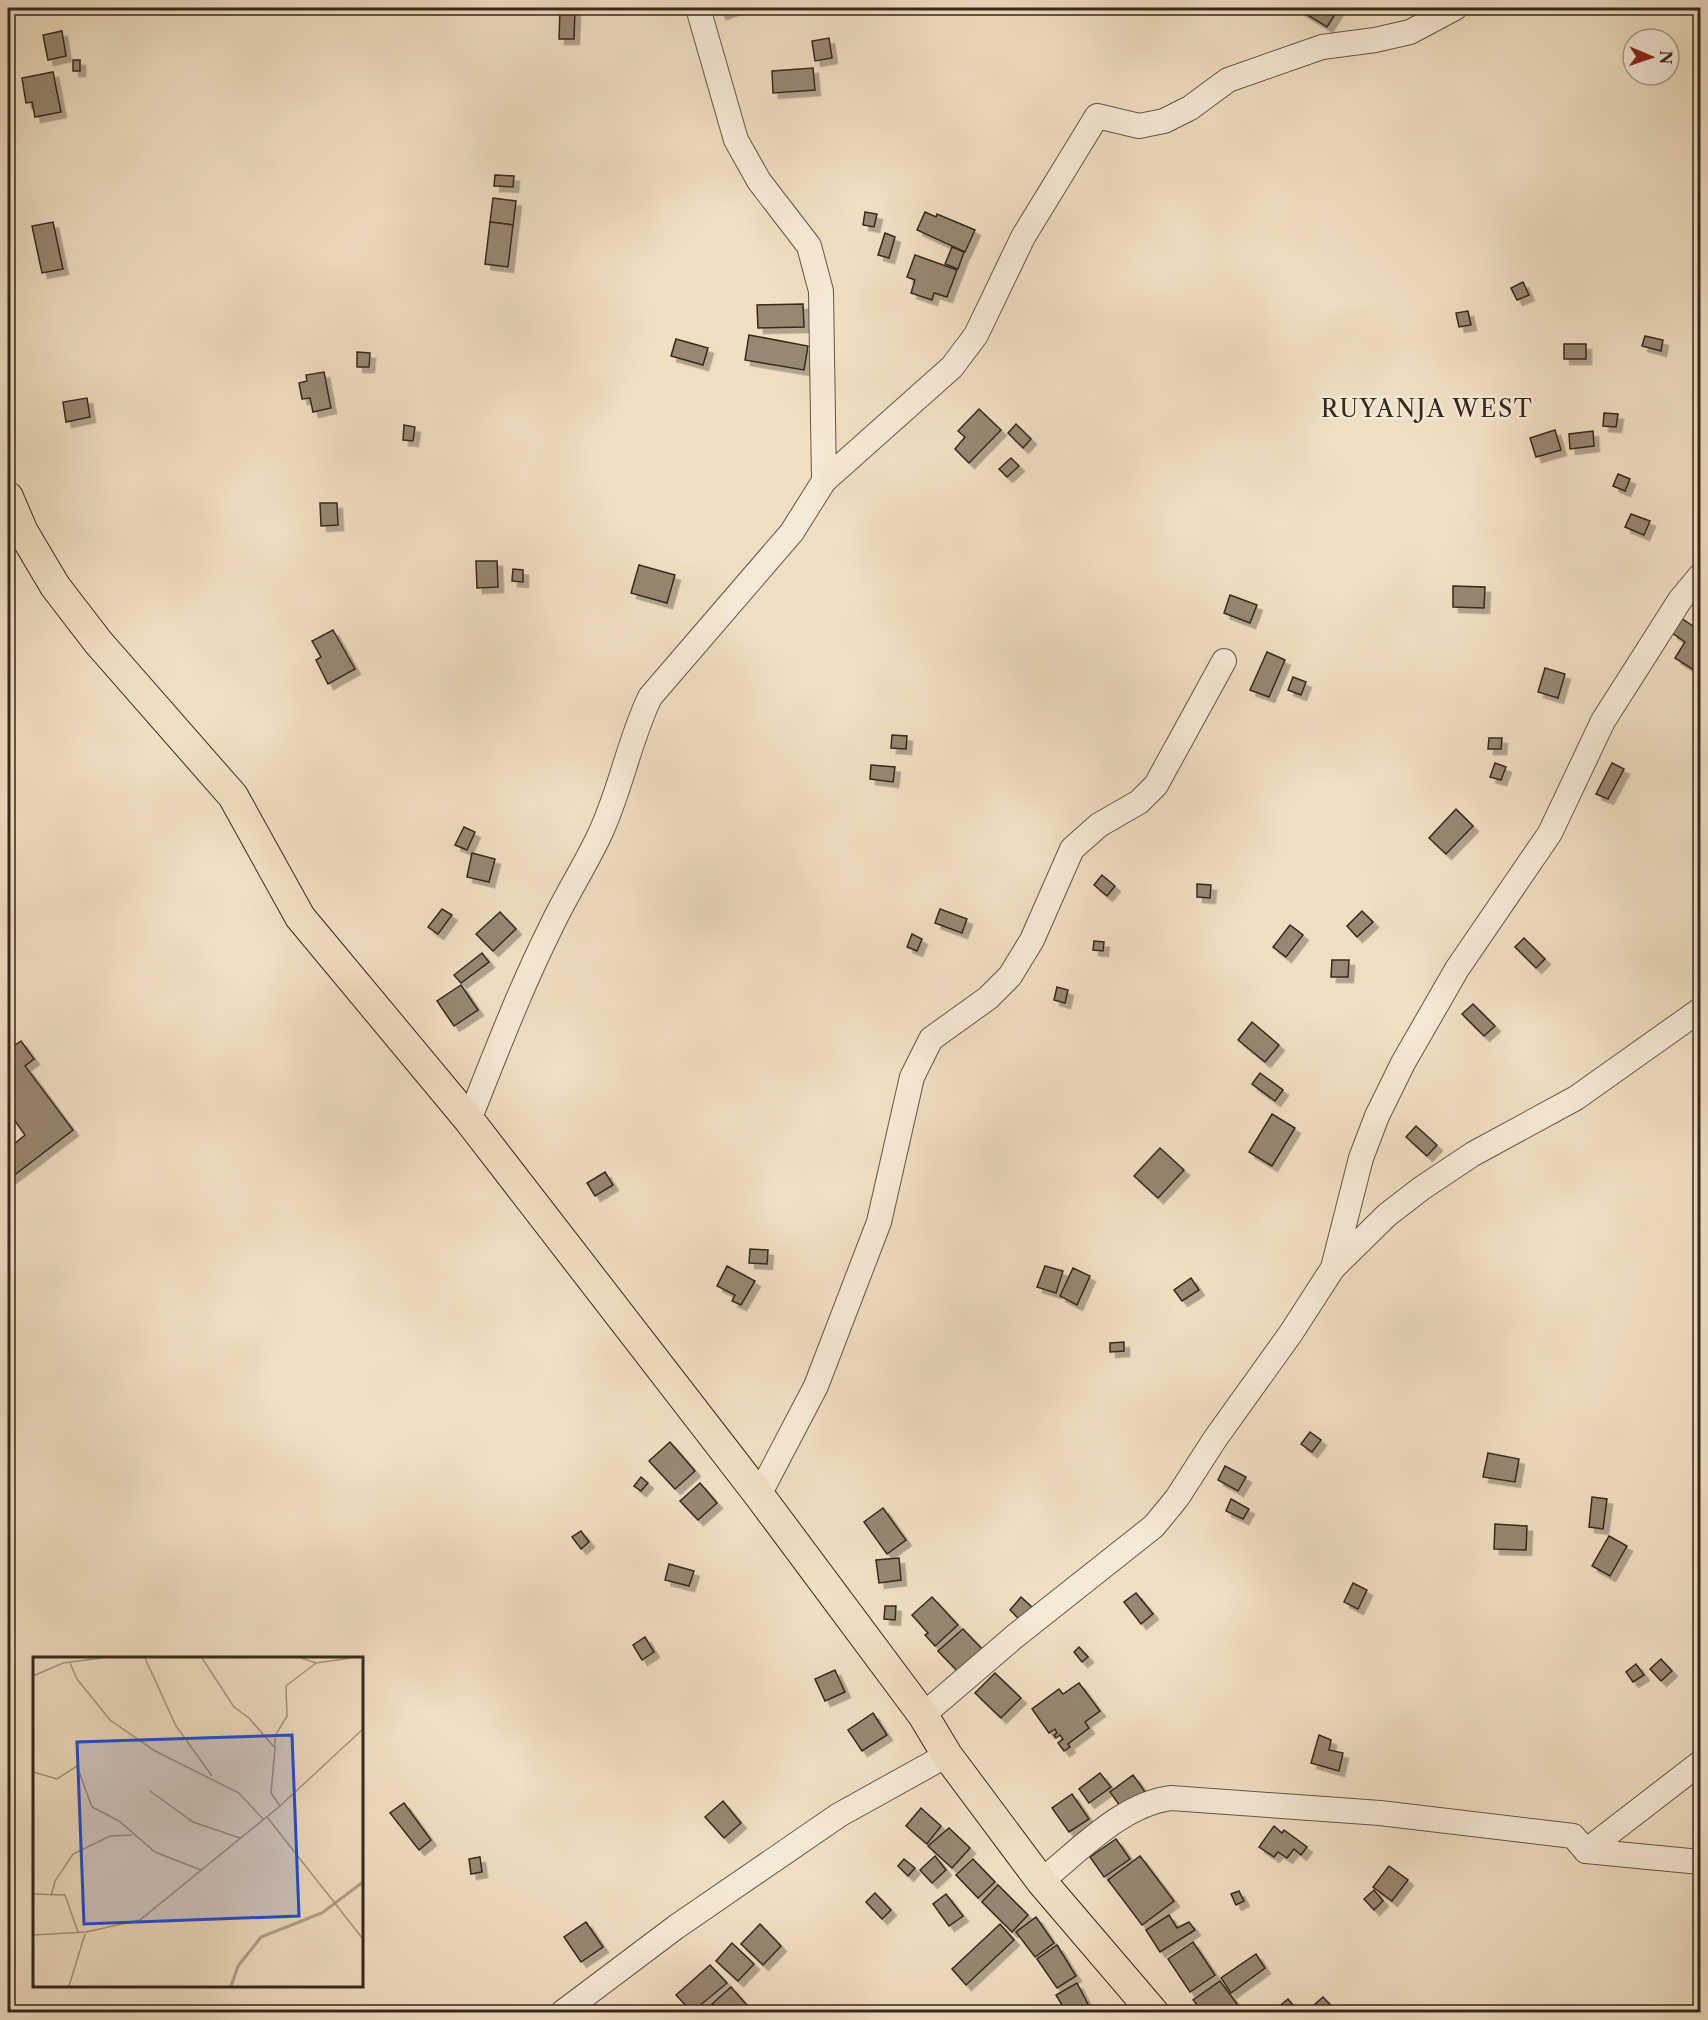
<svg xmlns="http://www.w3.org/2000/svg" width="1708" height="2020" font-family="'Libre Caslon Text',serif">
  <defs>
    <filter id="shadow"><feDropShadow dx="5.5" dy="5.5" stdDeviation="0" flood-color="#0004"/></filter>
  </defs>
  <rect width="100%" height="100%" fill="#f0dfc2"/>
  <filter id="stains"><feTurbulence type="fractalNoise" baseFrequency=".00333" numOctaves="4"/><feColorMatrix values="0 0 0 0 .2 0 0 0 0 .09 0 0 0 0 .02 0 0 0 .5 -.17"/></filter>
  <radialGradient id="worn" r=".72"><stop offset=".6" stop-color="#630" stop-opacity="0"/><stop offset="1" stop-color="#630" stop-opacity=".3"/></radialGradient>
  <g fill="#968873" stroke="#35291e" stroke-width="1.5" filter="url(#shadow)">
    <path d="M718,8H738L721,14Z"/>
    <path d="M1296,8H1339L1327,27Z"/>
    <path d="M560,9L575,10L574,39H559Z"/>
    <path d="M62,31L66,56L48,60L43,35Z"/>
    <path d="M829,38L832,58L815,61L812,41Z"/>
    <rect x="73" y="60" width="7" height="11"/>
    <path d="M813,68L815,90L773,93L772,71Z"/>
    <path d="M53,72L61,112L35,117L32,102L26,103L22,78Z"/>
    <path d="M495,175L514,176L513,187L494,186Z"/>
    <path d="M493,198L516,201L513,225L490,222Z"/>
    <path d="M865,212L877,214L874,227L863,225Z"/>
    <path d="M925,212L936,217L937,214L975,230L965,252L917,230Z"/>
    <path d="M53,222L63,269L42,273L32,226Z"/>
    <path d="M490,222L513,225L508,267L485,264Z"/>
    <path d="M885,233L895,237L889,258L878,255Z"/>
    <path d="M952,247L964,252L958,269L945,264Z"/>
    <path d="M915,255L957,270L947,297L934,293L932,300L911,293L915,280L907,277Z"/>
    <path d="M1523,282L1529,295L1517,300L1511,288Z"/>
    <path d="M803,304L804,327L758,328L757,305Z"/>
    <path d="M1468,311L1471,325L1459,327L1456,313Z"/>
    <path d="M749,335L808,346L804,370L745,360Z"/>
    <path d="M1645,336L1663,340L1661,351L1642,346Z"/>
    <path d="M676,339L708,348L703,365L671,356Z"/>
    <rect x="1564" y="344" width="22" height="15"/>
    <path d="M357,352L370,353L369,367H357Z"/>
    <path d="M324,372L331,408L313,412L310,398L302,399L299,383L307,381L306,375Z"/>
    <path d="M87,398L90,417L66,422L63,402Z"/>
    <path d="M979,409L1001,430L969,463L955,449L965,437L958,431Z"/>
    <path d="M1604,413L1618,414L1616,427L1603,426Z"/>
    <path d="M1016,424L1031,439L1023,448L1008,433Z"/>
    <path d="M404,425L415,427L413,441L403,440Z"/>
    <path d="M1555,430L1561,450L1536,457L1530,438Z"/>
    <path d="M1593,431L1594,446L1570,449L1569,434Z"/>
    <path d="M1011,458L1019,466L1007,477L999,469Z"/>
    <path d="M1618,474L1630,479L1625,491L1613,486Z"/>
    <path d="M320,503H337L338,525L321,526Z"/>
    <path d="M1631,514L1650,521L1644,535L1625,527Z"/>
    <path d="M476,561H497L498,587L477,588Z"/>
    <path d="M639,565L675,575L667,603L631,593Z"/>
    <path d="M513,569L523,570V582L512,581Z"/>
    <path d="M1453,586L1485,587L1484,608L1453,607Z"/>
    <path d="M1230,595L1257,605L1250,623L1224,613Z"/>
    <path d="M1700,614V674L1675,658L1685,642L1672,633L1681,618L1693,626Z"/>
    <path d="M333,630L355,669L328,684L316,660L321,657L312,641Z"/>
    <path d="M1267,652L1285,660L1269,697L1250,690Z"/>
    <path d="M1545,668L1565,674L1558,698L1538,692Z"/>
    <path d="M1293,677L1306,682L1301,695L1288,690Z"/>
    <path d="M892,735L907,736L906,749L891,748Z"/>
    <path d="M1489,738H1502L1501,749H1488Z"/>
    <path d="M1495,763L1506,767L1501,780L1490,777Z"/>
    <path d="M1612,763L1624,769L1608,799L1596,794Z"/>
    <path d="M871,765L895,767L893,782L870,779Z"/>
    <path d="M1456,809L1473,826L1446,854L1429,838Z"/>
    <path d="M464,827L475,832L467,850L455,845Z"/>
    <path d="M472,853L495,859L489,882L467,877Z"/>
    <path d="M1102,875L1115,886L1107,896L1094,885Z"/>
    <path d="M1197,884L1211,885L1210,898L1197,897Z"/>
    <path d="M442,909L452,915L438,934L428,927Z"/>
    <path d="M940,909L967,919L962,933L935,923Z"/>
    <path d="M1362,911L1373,922L1357,937L1347,926Z"/>
    <path d="M500,912L516,929L493,951L476,934Z"/>
    <path d="M1290,925L1303,935L1286,957L1273,947Z"/>
    <path d="M912,934L922,939L917,951L907,947Z"/>
    <path d="M1524,938L1545,959L1536,968L1515,947Z"/>
    <path d="M1094,941L1104,942L1103,951L1093,950Z"/>
    <path d="M482,953L489,962L461,983L454,975Z"/>
    <path d="M1332,960H1349L1348,977H1331Z"/>
    <path d="M461,985L478,1010L454,1026L437,1001Z"/>
    <path d="M1057,987L1068,990L1065,1003L1054,1000Z"/>
    <path d="M1473,1004L1495,1026L1484,1036L1462,1014Z"/>
    <path d="M1252,1022L1279,1045L1265,1062L1238,1040Z"/>
    <path d="M21,1041L34,1059L25,1066L73,1130L8,1180V1149L25,1135L8,1111V1050Z"/>
    <path d="M1260,1073L1283,1090L1275,1101L1252,1084Z"/>
    <path d="M1272,1114L1295,1128L1272,1166L1249,1152Z"/>
    <path d="M1416,1126L1437,1145L1427,1156L1406,1137Z"/>
    <path d="M1160,1148L1184,1170L1158,1198L1134,1176Z"/>
    <path d="M605,1172L613,1185L595,1196L587,1183Z"/>
    <path d="M750,1249L768,1250L767,1264L749,1263Z"/>
    <path d="M727,1266L755,1281L741,1305L732,1301L735,1295L717,1286Z"/>
    <path d="M1045,1266L1063,1271L1056,1293L1037,1287Z"/>
    <path d="M1073,1268L1090,1276L1077,1305L1060,1296Z"/>
    <path d="M1191,1278L1199,1290L1182,1301L1174,1290Z"/>
    <path d="M1124,1342V1351L1110,1352V1343Z"/>
    <path d="M1310,1432L1321,1440L1312,1452L1301,1444Z"/>
    <path d="M670,1442L695,1471L675,1489L649,1461Z"/>
    <path d="M1488,1453L1519,1459L1515,1482L1483,1477Z"/>
    <path d="M1225,1466L1246,1477L1238,1491L1218,1480Z"/>
    <path d="M641,1477L648,1483L641,1491L634,1486Z"/>
    <path d="M700,1483L717,1503L698,1520L680,1501Z"/>
    <path d="M1592,1497L1607,1499L1603,1529L1589,1527Z"/>
    <path d="M1231,1499L1249,1509L1243,1519L1226,1511Z"/>
    <path d="M883,1508L906,1540L887,1554L864,1522Z"/>
    <path d="M1495,1524L1527,1526L1526,1550L1494,1549Z"/>
    <path d="M581,1531L589,1542L581,1549L572,1537Z"/>
    <path d="M1609,1536L1627,1546L1610,1576L1592,1566Z"/>
    <path d="M899,1558L901,1580L879,1583L876,1560Z"/>
    <path d="M669,1564L694,1571L689,1586L665,1580Z"/>
    <path d="M1353,1583L1367,1590L1358,1609L1344,1602Z"/>
    <path d="M1136,1593L1153,1614L1141,1624L1124,1602Z"/>
    <path d="M932,1597L958,1625L935,1646L925,1635L928,1633L912,1615Z"/>
    <path d="M1021,1597L1032,1607L1020,1620L1010,1610Z"/>
    <path d="M885,1606H896L895,1620L884,1619Z"/>
    <path d="M963,1629L986,1653L961,1675L938,1651Z"/>
    <path d="M645,1637L654,1652L642,1660L633,1645Z"/>
    <path d="M1079,1647L1088,1657L1082,1662L1074,1652Z"/>
    <path d="M1661,1659L1672,1671L1661,1681L1650,1669Z"/>
    <path d="M1636,1664L1644,1675L1633,1682L1626,1672Z"/>
    <path d="M835,1670L845,1692L825,1701L815,1679Z"/>
    <path d="M995,1673L1021,1698L1001,1718L975,1693Z"/>
    <path d="M1079,1683L1100,1711L1085,1722L1089,1728L1068,1744L1070,1747L1064,1751L1058,1743L1063,1739L1060,1735L1056,1738L1054,1735L1057,1733L1055,1729L1049,1733L1032,1709L1059,1689L1063,1694Z"/>
    <path d="M873,1713L887,1735L862,1751L848,1730Z"/>
    <path d="M1319,1735L1331,1740L1329,1750L1343,1753L1339,1771L1311,1763Z"/>
    <path d="M1100,1773L1111,1787L1089,1803L1079,1789Z"/>
    <path d="M1133,1775L1148,1796L1125,1813L1110,1792Z"/>
    <path d="M1072,1794L1089,1819L1069,1832L1052,1808Z"/>
    <path d="M723,1801L741,1823L724,1838L705,1817Z"/>
    <path d="M404,1803L431,1840L419,1850L390,1813Z"/>
    <path d="M921,1808L941,1826L927,1844L906,1826Z"/>
    <path d="M1274,1826L1282,1833L1284,1830L1307,1847L1301,1855L1294,1849L1287,1858L1278,1852L1274,1857L1259,1847Z"/>
    <path d="M949,1828L970,1848L952,1868L928,1846Z"/>
    <path d="M1116,1839L1130,1859L1104,1877L1090,1857Z"/>
    <path d="M935,1856L946,1870L932,1883L920,1870Z"/>
    <path d="M1140,1856L1174,1901L1142,1925L1108,1880Z"/>
    <path d="M480,1857L482,1872L471,1874L469,1859Z"/>
    <path d="M904,1859L915,1868L908,1876L898,1866Z"/>
    <path d="M973,1859L995,1882L978,1898L956,1875Z"/>
    <path d="M1389,1866L1408,1880L1392,1901L1373,1887Z"/>
    <path d="M998,1885L1028,1915L1012,1932L982,1902Z"/>
    <path d="M1374,1890L1383,1901L1374,1910L1364,1899Z"/>
    <path d="M1239,1891L1244,1901L1236,1905L1231,1894Z"/>
    <path d="M875,1893L891,1910L882,1919L866,1902Z"/>
    <path d="M946,1894L963,1916L949,1926L933,1904Z"/>
    <path d="M1169,1915L1177,1928L1189,1922L1195,1930L1160,1952L1146,1930Z"/>
    <path d="M1036,1917L1054,1943L1035,1957L1016,1932Z"/>
    <path d="M586,1922L603,1947L581,1962L564,1937Z"/>
    <path d="M760,1924L781,1946L763,1965L741,1944Z"/>
    <path d="M1000,1924L1014,1940L966,1985L952,1969Z"/>
    <path d="M1193,1942L1215,1975L1190,1992L1168,1959Z"/>
    <path d="M732,1943L754,1964L738,1981L716,1961Z"/>
    <path d="M1057,1945L1076,1976L1057,1988L1037,1959Z"/>
    <path d="M1256,1954L1265,1968L1231,1993L1221,1978Z"/>
    <path d="M710,1965L727,1983L692,2012L676,1995Z"/>
    <path d="M1220,1981L1243,2012H1203L1193,2000Z"/>
    <path d="M1077,1983L1089,2006L1078,2012H1048L1062,2005L1056,1995Z"/>
    <path d="M731,1987L753,2012H720L712,2004Z"/>
    <path d="M1323,1997L1337,2012H1306Z"/>
    <path d="M1288,1999L1299,2012H1272Z"/>
  </g>
  <g fill="none" stroke-linecap="round" stroke-linejoin="round">
    <g stroke="#645647" stroke-width="26">
      <g id="minor">
        <path d="M698,8L736,140L759,181L809,246L821,291L824,481"/>
        <path d="M469,1120C495,1055 520,989 551,927C566,895 585,866 600,834C621,789 629,741 650,697L792,532L824,481L952,367L976,335L1023,237L1097,116L1139,126L1164,121L1190,108L1228,80L1322,47L1375,40L1410,32L1455,8"/>
        <path d="M1333,1268L1387,1215L1422,1188L1473,1154L1576,1098L1700,1010"/>
        <path d="M759,1495L816,1386L879,1222L912,1077L931,1039L988,998L1010,976L1032,940L1072,849L1099,825L1139,802L1156,785L1224,661"/>
        <path d="M923,1715L1014,1637L1154,1526L1177,1498L1215,1439L1291,1333L1333,1268L1361,1158L1377,1116L1403,1063L1457,969L1550,833L1603,721L1680,600L1700,576"/>
        <path d="M1586,1851L1700,1862"/>
        <path d="M1041,1881C1079,1851 1122,1804 1171,1798L1380,1813L1573,1836L1586,1851L1700,1763"/>
        <path d="M563,2012L676,1927L839,1815L947,1755"/>
      </g>
    </g>
    <g stroke="#35291e" stroke-width="32">
      <path id="major" d="M8,497L23,532L55,586L98,642L233,796L300,917L469,1120L759,1495L923,1715L947,1755L1041,1881L1153,2012"/>
    </g>
    <use href="#minor" stroke="#f5ead7" stroke-width="24"/>
    <use href="#major" stroke="#f0dfc2" stroke-width="30"/>
  </g>
  <g text-anchor="middle" dominant-baseline="central" stroke-width="4.5" stroke-linejoin="round" paint-order="stroke">
    <g font-size="24" letter-spacing="1.5" fill="#35291e" stroke="#f5ead7">
      <text x="1427" y="408">RUYANJA WEST</text>
    </g>
  </g>
  <g transform="translate(33 1657)">
    <rect width="330" height="330" fill="#f0dfc2"/>
    <path fill="none" stroke="#b0a18a" stroke-width="3" d="M198,329L205,309L228,280L289,256L330,225"/>
    <path fill="none" stroke="#a59680" stroke-width="1.5" d="M112,1L143,69L179,119M169,1L201,50L216,61L242,91L238,136L247,149M268,1L283,6L318,1M37,6L44,22L77,63L122,94L206,136L230,162M0,19L30,6L69,1M242,90V79L254,59L253,29L283,6M0,115L24,122L44,109L59,150L86,164L122,195L168,213M117,134L160,165L207,181M234,160L330,282M0,237L32,238L45,275M18,239L22,224L40,197L77,179L99,178M0,278L53,275L107,263L247,149L330,72M36,329L52,277"/>
    <path fill="#1d4ed8" fill-opacity="0.15" stroke="#1d4ed8" stroke-width="3" d="M259,78L266,259L51,267L44,85Z"/>
    <rect width="330" height="330" fill="none" stroke="#35291e" stroke-width="3"/>
  </g>
  <rect width="1708" height="2020" fill="none" stroke="#f0dfc2" stroke-width="30"/>
  <rect x="9" y="9" width="1690" height="2002" fill="none" stroke="#35291e" stroke-width="3"/>
  <rect x="15" y="15" width="1678" height="1990" fill="none" stroke="#35291e" stroke-width="1.5"/>
  <g transform="translate(1651 57) rotate(92)"><circle r="28" fill="#f5ead7" stroke="#a89d8d" stroke-width="1.5"/>
  <path d="M0-4.5L10 22L0 15L-10 22Z" fill="#8f2418"/>
  <text y="-9" font-size="16" font-weight="bold" text-anchor="middle" fill="#35291e">N</text>
  </g>
  <rect width="100%" height="100%" filter="url(#stains)"/>
  <rect width="100%" height="100%" fill="url(#worn)"/>
</svg>
